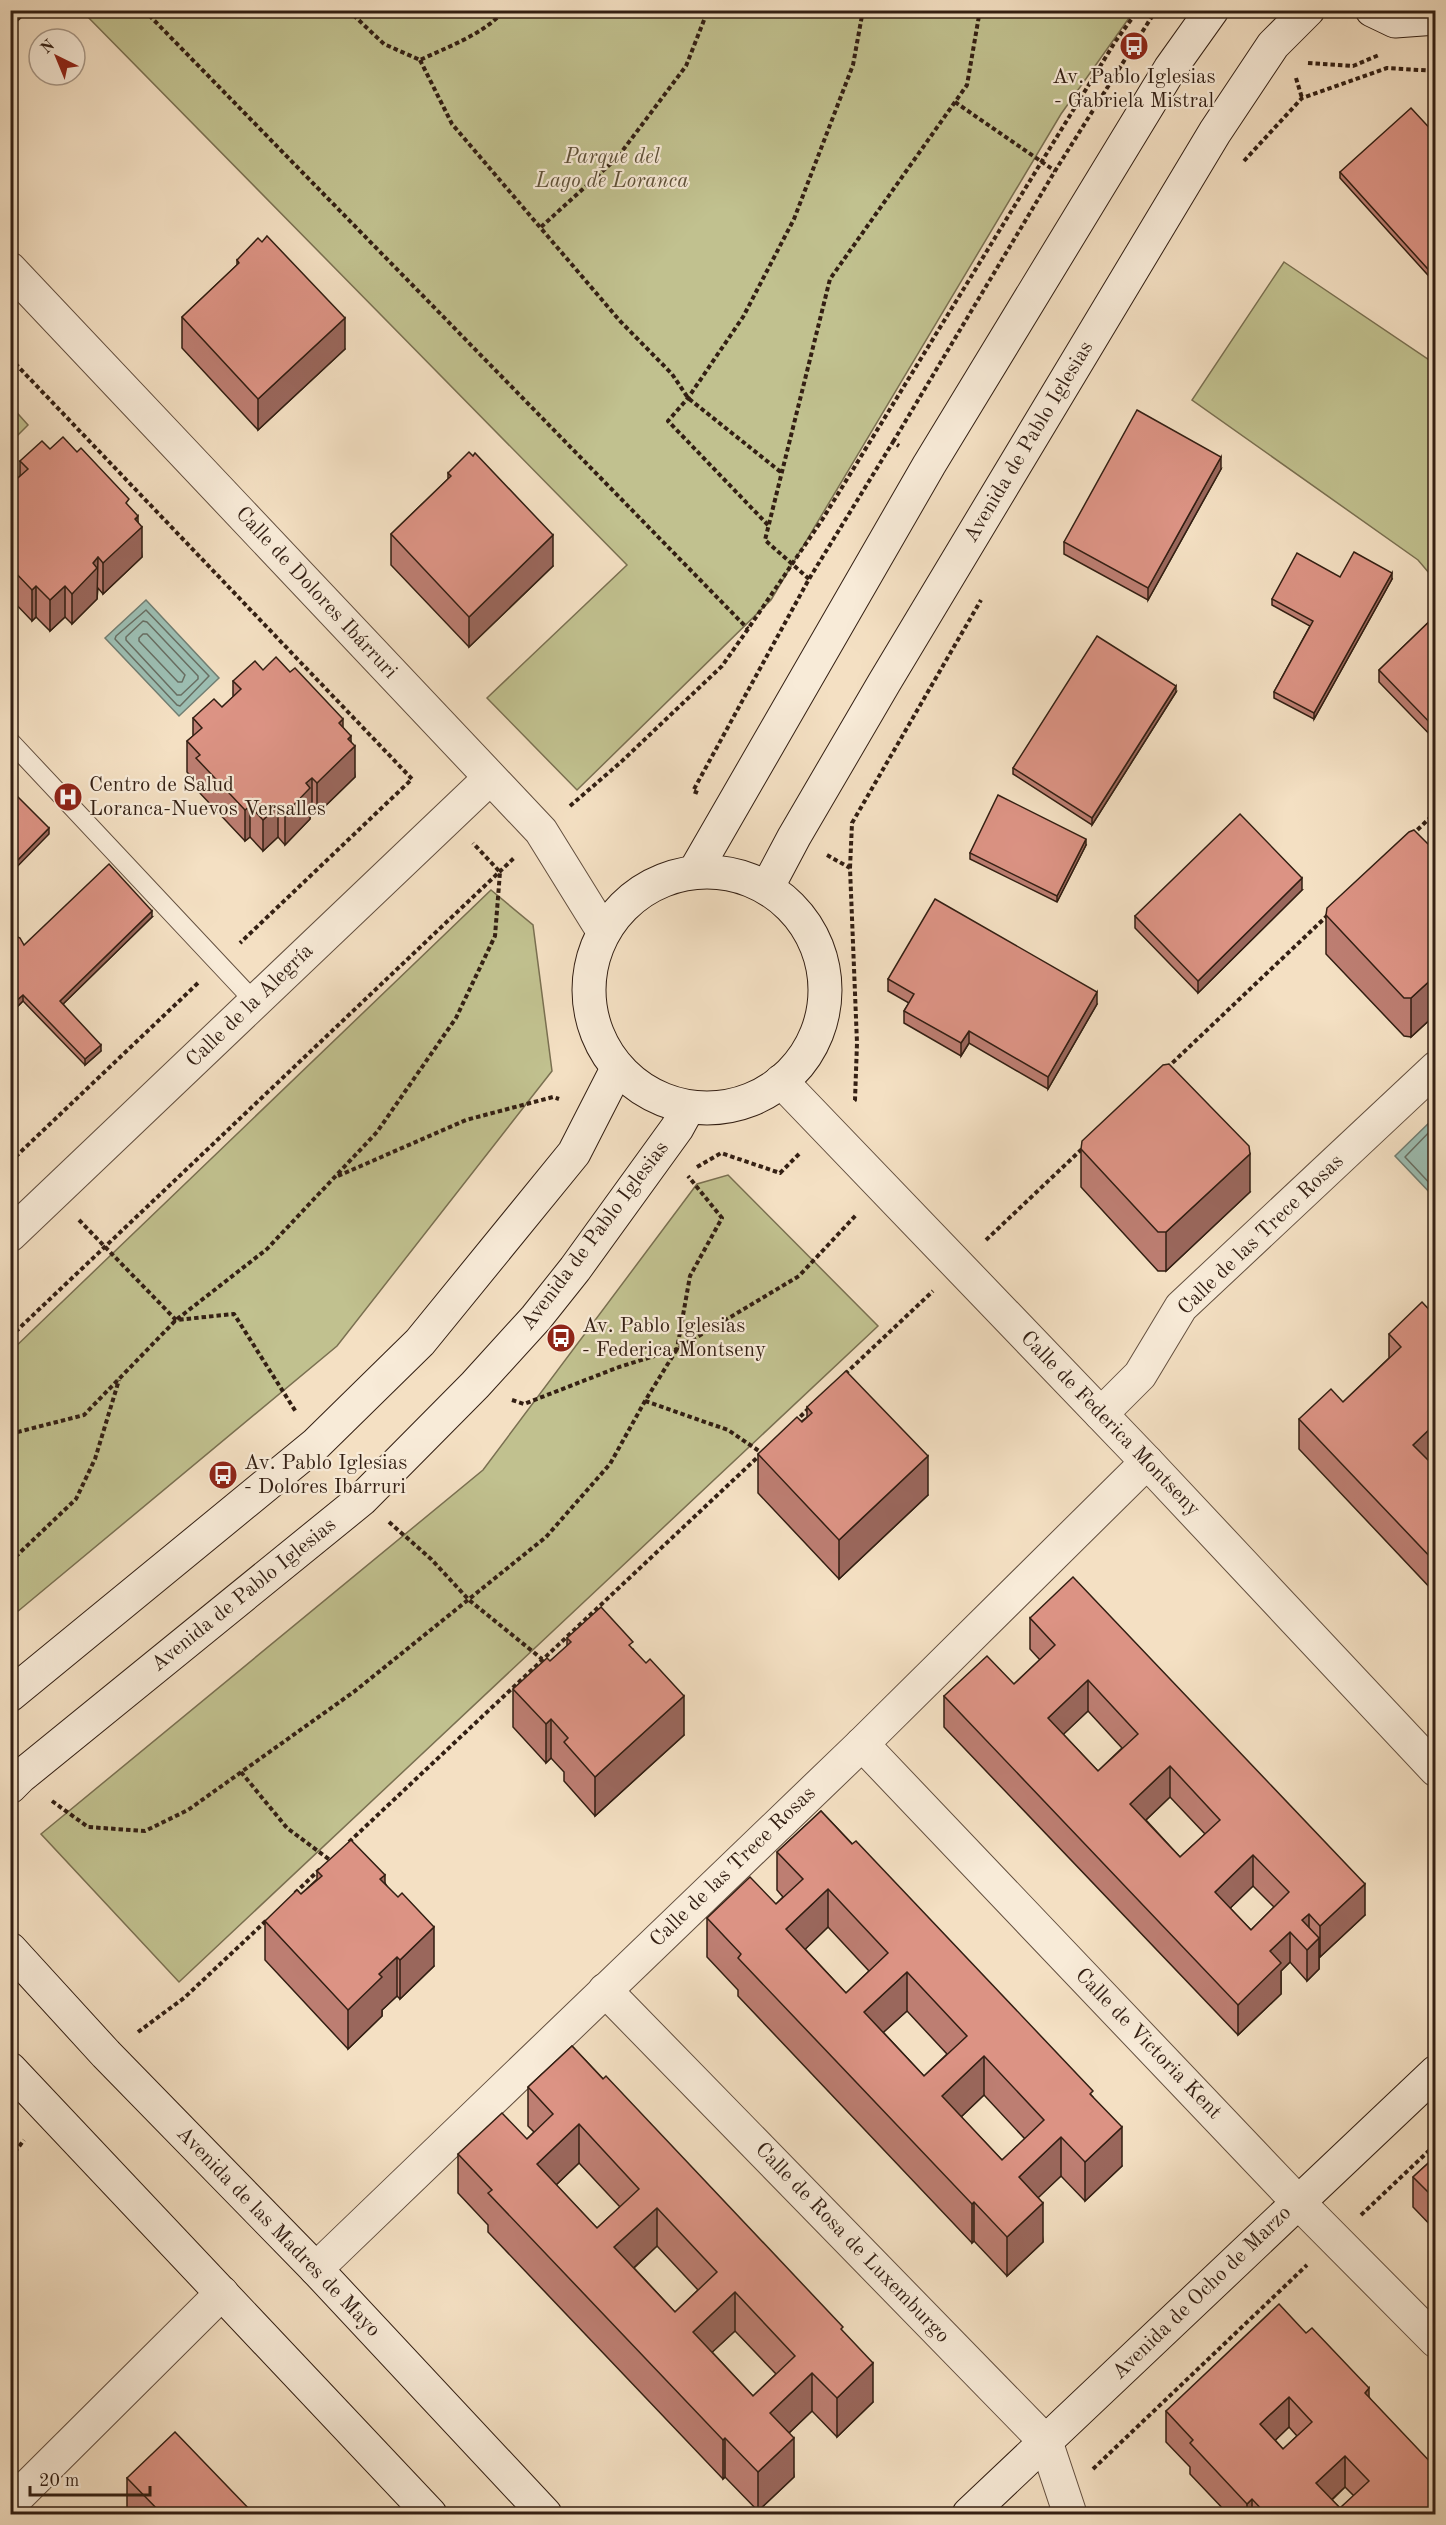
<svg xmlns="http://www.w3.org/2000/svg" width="1446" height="2525" font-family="'Old Standard TT',serif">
  <rect width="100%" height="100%" fill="#f4e0c3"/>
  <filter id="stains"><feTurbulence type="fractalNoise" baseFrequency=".00333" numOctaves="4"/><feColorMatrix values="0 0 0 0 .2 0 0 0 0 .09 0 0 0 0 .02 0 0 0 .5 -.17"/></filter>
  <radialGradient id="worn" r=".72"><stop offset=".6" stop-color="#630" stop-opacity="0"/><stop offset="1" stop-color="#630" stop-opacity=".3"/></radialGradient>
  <g fill="#c1c18f" stroke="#7a7051" stroke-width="1.5">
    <path d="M82,11H1134L1061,114L771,600L577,790L487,698L627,565Z"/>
    <path d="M1284,262L1435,364V580L1418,560L1192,400Z"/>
    <path d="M11,406L28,425L11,442Z"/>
    <path d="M491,890L533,925L552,1071L337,1346L11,1617V1351Z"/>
    <path d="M728,1175L878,1326L179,1982L41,1834L483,1470L697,1184Z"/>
  </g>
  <g fill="#9cbdb1" stroke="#727e72" stroke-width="1.5">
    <path d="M146,600L219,678L179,716L105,638Z"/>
    <path d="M1435,1117V1198L1395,1156Z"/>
  </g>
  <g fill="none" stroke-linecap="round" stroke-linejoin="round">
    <g stroke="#686e62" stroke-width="1.5">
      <path d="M146,610L209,676L180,706L177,705L115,639L116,636Z"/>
      <path d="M143,621L147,622L198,676V679L181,695H177L126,640V637Z"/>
      <path d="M143,634H147L185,675L182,682H178L139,641V638Z"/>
      <path d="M1436,1125L1405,1157L1436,1190"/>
    </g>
    <g stroke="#634f3f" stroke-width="20">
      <path id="lane" d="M10,741L255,1002"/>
    </g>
    <g stroke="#634f3f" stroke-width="35">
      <g id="street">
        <path d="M10,269L541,831L603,931"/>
        <path d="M781,1081L1147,1462L1436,1770"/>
        <path d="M10,1235L490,778"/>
        <path d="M1101,1414L1140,1375L1181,1307L1436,1068"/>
        <path d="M862,1744L1298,2202L1436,2341"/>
        <path d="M605,1990L1046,2442L1070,2514"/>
        <path d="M316,2269L862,1744L1147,1462"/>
        <path d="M10,2504L222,2293"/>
      </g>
    </g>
    <g stroke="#331f13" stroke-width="35">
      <g id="secondary">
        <path d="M1372,10L1395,21L1436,18"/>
        <path d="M695,871L929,465L1170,69L1212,10"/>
        <circle cx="707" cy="990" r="118"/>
        <path d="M768,886L794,837L884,683L1215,132L1273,45L1308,10"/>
        <path d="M10,1695L316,1444L420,1342L574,1153L617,1069"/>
        <path d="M10,1787L20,1777L362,1499L475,1385L536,1318L575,1269L677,1128L688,1108"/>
        <path d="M10,1949L106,2054L316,2269L545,2514"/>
        <path d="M10,2069L430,2514"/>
        <path d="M969,2514L1436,2072"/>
      </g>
    </g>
    <g stroke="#331f13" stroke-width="4" stroke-dasharray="4.5 3" stroke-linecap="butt">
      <path d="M144,10L748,629"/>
      <path d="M348,10L384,44L420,60C445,48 487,33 504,10"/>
      <path d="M420,60L452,124L620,321L672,374L688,398L782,473"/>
      <path d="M1308,63L1353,66L1379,55"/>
      <path d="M1296,78L1302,98"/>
      <path d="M955,102L1055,171"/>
      <path d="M1244,161L1302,98L1387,68L1436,71"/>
      <path d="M541,227L617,158L686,66L708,10"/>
      <path d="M10,358L412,779L240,943"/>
      <path d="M893,442L1055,171L1156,10"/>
      <path d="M768,525L668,421L688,398L743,317L794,219L853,65L863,10"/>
      <path d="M809,579L765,540L830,279L967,85L980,10"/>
      <path d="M698,793L693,791L809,579L893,442L899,446"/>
      <path d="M570,806L621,762L722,666L748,629L822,520L1115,42L1138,10"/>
      <path d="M1412,835L1436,812"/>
      <path d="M827,855L850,868L857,1043L855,1100L853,1102"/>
      <path d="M850,868L852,823L981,600"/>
      <path d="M1167,1068L1329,914"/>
      <path d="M10,1162L198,983"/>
      <path d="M697,1167L721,1153L780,1173L800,1153"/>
      <path d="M338,1176L466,1120L553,1097L559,1099"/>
      <path d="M79,1220L176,1320L234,1314L296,1412"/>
      <path d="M986,1240L1083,1148"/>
      <path d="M10,1337L514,858"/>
      <path d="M845,1374L933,1291"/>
      <path d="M512,1400L524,1404L619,1367L677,1349L690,1276L722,1218L688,1176"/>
      <path d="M645,1401L728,1430L762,1453"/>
      <path d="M795,1422L811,1406"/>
      <path d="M10,1434L84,1415L176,1320L267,1249L377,1132L456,1018L495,936L500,872L473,843"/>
      <path d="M389,1522L431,1559L469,1600L542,1659"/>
      <path d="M10,1562L76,1499L95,1459L119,1380"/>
      <path d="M241,1772L287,1828L330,1860"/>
      <path d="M52,1801L88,1827L145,1831L188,1810L355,1691L546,1537L610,1464L645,1401L677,1349L799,1276L857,1214"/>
      <path d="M349,1842L761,1454"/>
      <path d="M295,1893L320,1869"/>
      <path d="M138,2032L184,1998L268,1919"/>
      <path d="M10,2158L24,2140"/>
      <path d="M1361,2215L1436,2144"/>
      <path d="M1093,2469L1307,2265"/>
    </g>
    <use href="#lane" stroke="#f8ebd8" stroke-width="18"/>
    <use href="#street" stroke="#f8ebd8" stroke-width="33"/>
    <use href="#secondary" stroke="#f8ebd8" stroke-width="33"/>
  </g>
  <g fill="#bd7e72" stroke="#331f13" stroke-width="1.5" fill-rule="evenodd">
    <path d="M1436,135V284L1340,178V172Z"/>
    <path d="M237,260L345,349L258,430L182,348V317L237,265Z"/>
    <path d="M50,449L129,507L138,522L142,557L103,594L98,588L97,599L72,624L65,617L50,631L36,617L32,621L10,598V485L20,476V461Z"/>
    <path d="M1221,469L1148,600L1064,554V542Z"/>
    <path d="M448,473L553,566L469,647L391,565V534L448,479Z"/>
    <path d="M1340,577L1392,579L1314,719L1274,698V692L1310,626L1272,605V599Z"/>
    <path d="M1436,615V741L1379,682V670Z"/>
    <path d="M263,670L343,728L351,742L355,777L317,814L312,809L310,810V819L285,845L278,837L263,851L250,837L245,841L196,789V782L187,772V741L193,736V718L222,707L233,697V681Z"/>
    <path d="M1176,692L1092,825L1013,774V768Z"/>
    <path d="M1086,845L1057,902L970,859V853Z"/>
    <path d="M1436,852V1014L1411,1037L1404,1036L1326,954V915Z"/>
    <path d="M1302,890L1198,993L1135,928V916Z"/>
    <path d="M152,917L63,1004L101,1051L85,1065L23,1001L16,1008H10V933L24,945Z"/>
    <path d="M888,979L1097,1004L1048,1089L969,1043L961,1056L904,1023V1011L909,1003L888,991Z"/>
    <path d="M1081,1149L1250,1192L1166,1271H1158L1081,1187Z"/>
    <path d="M1436,1317V1454L1428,1461L1436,1468V1594L1299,1449V1419L1343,1402L1389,1358V1334Z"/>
    <path d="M807,1407L928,1495L839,1579L758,1493V1454L807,1417Z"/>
    <path d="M1030,1618L1365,1915L1320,1957L1319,1956V1969L1307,1981L1290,1962L1281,1971V1994L1238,2035L944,1727V1696L1014,1684L1040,1660L1030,1649ZM1088,1711L1122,1748L1098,1771L1063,1734ZM1170,1797L1205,1834L1180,1857L1146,1820ZM1253,1886L1274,1907L1251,1930L1230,1908Z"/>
    <path d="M567,1638L633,1649L684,1735L595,1816L564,1781V1772L551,1758L546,1763L513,1727V1689L550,1661L567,1646Z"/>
    <path d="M821,1811L1093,2097L1122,2166L1085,2201L1061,2176L1038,2197L1043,2242L1007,2276L974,2241L972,2243L738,1996V1990L707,1957V1918L776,1904L783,1897L777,1890V1852ZM828,1927L869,1971L846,1993L805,1949ZM907,2011L947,2054L924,2076L883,2032ZM984,2095L1025,2139L1002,2160L961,2117Z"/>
    <path d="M317,1871L385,1883L434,1966L400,1999L397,1996L382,2010V2016L348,2049L265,1960V1921L301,1894L317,1879Z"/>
    <path d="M572,2046L843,2332L873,2402L837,2437L812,2411L789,2433L794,2477L758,2511L725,2477L723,2479L488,2232V2225L458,2193V2154L527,2139L534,2132L528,2126V2087ZM579,2163L620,2207L597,2228L556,2185ZM657,2246L698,2290L675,2312L634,2268ZM735,2331L776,2374L753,2396L712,2352Z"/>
    <path d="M1436,2156V2231L1413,2207V2177Z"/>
    <path d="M1306,2333L1369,2397L1436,2514H1228L1190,2474V2467L1166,2442V2411ZM1289,2427L1297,2436L1283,2449L1275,2440ZM1345,2487L1354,2496L1340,2508L1332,2500Z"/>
    <path d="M127,2478L254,2514H132L127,2509Z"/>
  </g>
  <g fill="#9a675c" stroke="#331f13" stroke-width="1.5">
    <path d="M10,10H26V13L10,28Z"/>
    <path d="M345,318V349L258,430V399Z"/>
    <path d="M1221,457V469L1148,600V588Z"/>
    <path d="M138,516V530L142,527V557L103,594V563Z"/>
    <path d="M553,535V566L469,647V617Z"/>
    <path d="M98,557L97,599L72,624V594L93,563Z"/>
    <path d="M1392,573V579L1314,719V713Z"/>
    <path d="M36,586V617L32,621V590Z"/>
    <path d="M65,586V617L50,631V600Z"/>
    <path d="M1176,686V692L1092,825V818Z"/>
    <path d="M343,719V750L339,723Z"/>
    <path d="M351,736V750L355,746V777L317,814V783L348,739Z"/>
    <path d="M312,778V809L310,810V819L285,845V814L306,783Z"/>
    <path d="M250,806V837L245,841V810Z"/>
    <path d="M278,806V837L263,851V820Z"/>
    <path d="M49,828V834L10,874V868Z"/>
    <path d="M1086,839V845L1057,902V896Z"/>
    <path d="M1302,878V890L1198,993V981Z"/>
    <path d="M152,911V917L60,1007V1001Z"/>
    <path d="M1436,975V1014L1411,1037V998Z"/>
    <path d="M1097,992V1004L1048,1089V1077Z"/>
    <path d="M23,995V1001L16,1008V1001Z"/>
    <path d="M969,1031V1043L961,1056V1043Z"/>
    <path d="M101,1045V1051L85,1065V1059Z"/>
    <path d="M1250,1154V1192L1166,1271V1232Z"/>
    <path d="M1436,1423V1454L1413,1476V1445Z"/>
    <path d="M928,1456V1495L839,1579V1540Z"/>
    <path d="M1088,1680V1711L1048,1749V1718Z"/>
    <path d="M684,1696V1735L595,1816V1777Z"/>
    <path d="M551,1719V1758L546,1763V1724Z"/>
    <path d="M1170,1766V1797L1130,1835V1804Z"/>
    <path d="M1253,1855V1886L1215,1923V1892Z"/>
    <path d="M385,1875V1914L380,1879Z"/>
    <path d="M1365,1884V1915L1320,1957V1926Z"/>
    <path d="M828,1889V1927L786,1968V1929Z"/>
    <path d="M1309,1914V1945L1302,1920Z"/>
    <path d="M434,1927V1966L400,1999V1960Z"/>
    <path d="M1290,1932V1962L1281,1971V1994L1238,2035V2005L1270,1951Z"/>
    <path d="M1319,1938V1969L1307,1981V1950Z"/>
    <path d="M397,1957V1996L382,2010V2016L348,2049V2010L379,1974Z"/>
    <path d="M907,1972V2011L864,2050V2012Z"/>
    <path d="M984,2056V2095L942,2135V2096Z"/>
    <path d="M579,2124V2163L537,2203V2164Z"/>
    <path d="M1122,2127V2166L1085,2201V2162Z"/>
    <path d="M1061,2137V2176L1019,2216V2177Z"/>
    <path d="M974,2202V2241L972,2243V2204Z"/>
    <path d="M1043,2203V2242L1007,2276V2237Z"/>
    <path d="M657,2208V2246L614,2286V2247Z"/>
    <path d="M735,2292V2331L693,2370V2332Z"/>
    <path d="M873,2363V2402L837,2437V2398Z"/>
    <path d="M812,2373V2411L770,2451V2413Z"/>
    <path d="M1369,2388V2419L1365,2393Z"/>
    <path d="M1289,2397V2427L1260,2455V2424Z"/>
    <path d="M725,2438V2477L723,2479V2440Z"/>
    <path d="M794,2438V2477L758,2511V2472Z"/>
    <path d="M1345,2456V2487L1316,2514V2483Z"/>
    <path d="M1252,2499V2514H1247V2504Z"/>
  </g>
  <g fill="#dc9384" stroke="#331f13" stroke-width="1.5" fill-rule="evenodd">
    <path d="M1411,108L1436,135V278L1340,172Z"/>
    <path d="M267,236L345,318L258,399L182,317L239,263L237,260L258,238L262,242Z"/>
    <path d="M1137,410L1221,457L1148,588L1064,542Z"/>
    <path d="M63,437L77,452L81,448L129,499L126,503L138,516L135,519L142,527L103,563L98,557L93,563L97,568L72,594L65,586L50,600L36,586L32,590L10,567V485L28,469L20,461L42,441L50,449Z"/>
    <path d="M469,452L473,456L475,453L553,535L469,617L391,534L451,476L448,473Z"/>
    <path d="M1354,552L1392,573L1314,713L1274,692L1313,621L1272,599L1297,553L1340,577Z"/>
    <path d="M1436,615V729L1379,670Z"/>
    <path d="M1097,636L1176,686L1092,818L1013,768Z"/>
    <path d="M276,657L290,672L295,668L343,719L339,723L351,736L348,739L355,746L317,783L312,778L306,783L310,788L285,814L278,806L263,820L250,806L245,810L196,758L200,755L187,741L202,728L193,718L214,699L222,707L241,689L233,681L255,661L263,670Z"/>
    <path d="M10,789L49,828L10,868Z"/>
    <path d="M998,795L1086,839L1057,896L970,853Z"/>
    <path d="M1240,814L1302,878L1198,981L1135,916Z"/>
    <path d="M1414,830L1436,852V975L1411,998H1404L1326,915L1327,908L1409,832Z"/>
    <path d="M109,864L152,911L60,1001L101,1045L85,1059L23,995L16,1001L10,1002V933L20,938L24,945Z"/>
    <path d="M935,899L1097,992L1048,1077L969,1031L961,1043L904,1011L914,994L888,979Z"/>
    <path d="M1169,1064L1249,1146L1250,1154L1166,1232H1158L1081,1149L1082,1141L1163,1065Z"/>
    <path d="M1422,1302L1436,1317V1423L1413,1445L1436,1468V1563L1299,1419L1331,1389L1343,1402L1401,1347L1389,1334Z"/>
    <path d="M846,1371L928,1456L839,1540L758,1454L797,1417L802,1422L812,1413L807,1407Z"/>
    <path d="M1073,1577L1365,1884L1320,1926L1309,1914L1302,1920L1319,1938L1307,1950L1290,1932L1270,1951L1281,1963L1238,2005L944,1696L987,1656L1014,1684L1055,1645L1030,1618ZM1088,1680L1138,1734L1098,1771L1048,1718ZM1170,1766L1220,1820L1180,1857L1130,1804ZM1253,1855L1289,1892L1251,1930L1215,1892Z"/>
    <path d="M601,1607L633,1642L629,1645L646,1663L650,1659L684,1696L595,1777L564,1742L568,1738L551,1719L546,1724L513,1689L547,1658L550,1661L571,1642L567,1638Z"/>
    <path d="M821,1811L852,1844L856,1841L1093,2091L1090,2094L1122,2127L1085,2162L1061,2137L1019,2177L1043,2203L1007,2237L974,2202L972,2204L738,1958L741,1954L707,1918L750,1877L776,1904L803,1879L777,1852ZM828,1889L888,1953L846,1993L786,1929ZM907,1972L967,2036L924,2076L864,2012ZM984,2056L1044,2120L1002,2160L942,2096Z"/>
    <path d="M351,1840L385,1875L380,1879L398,1897L402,1893L434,1927L400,1960L397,1957L379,1974L382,1977L348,2010L265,1921L297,1890L301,1894L322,1876L317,1871Z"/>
    <path d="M572,2046L603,2079L606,2076L843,2327L841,2329L873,2363L837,2398L812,2373L770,2413L794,2438L758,2472L725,2438L723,2440L488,2193L492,2190L458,2154L502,2113L527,2139L553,2114L528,2087ZM579,2124L639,2189L597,2228L537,2164ZM657,2208L717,2272L675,2312L614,2247ZM735,2292L795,2356L753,2396L693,2332Z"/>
    <path d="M1436,2156V2200L1413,2177Z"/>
    <path d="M1279,2304L1306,2333L1312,2328L1369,2388L1365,2393L1436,2468V2514H1266L1252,2499L1247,2504L1190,2443L1193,2440L1166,2411ZM1289,2397L1312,2422L1283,2449L1260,2424ZM1345,2456L1369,2481L1340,2508L1316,2483Z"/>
    <path d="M175,2432L254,2514H162L127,2478Z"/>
    <path d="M92,2510L96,2514H86Z"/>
  </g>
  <defs>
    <g id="bus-disc" transform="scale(1.5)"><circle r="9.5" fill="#8f2418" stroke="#f8ebd8"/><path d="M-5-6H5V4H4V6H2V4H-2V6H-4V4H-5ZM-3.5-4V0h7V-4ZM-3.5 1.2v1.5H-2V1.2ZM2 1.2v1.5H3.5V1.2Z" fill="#fff"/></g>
    <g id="hospital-disc" transform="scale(1.5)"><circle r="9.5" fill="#8f2418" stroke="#f8ebd8"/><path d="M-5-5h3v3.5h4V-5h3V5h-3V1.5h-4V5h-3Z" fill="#fff"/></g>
  </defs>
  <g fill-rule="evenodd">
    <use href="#bus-disc" x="1134" y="46"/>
    <use href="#hospital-disc" x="68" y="797"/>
    <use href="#bus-disc" x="561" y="1338"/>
    <use href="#bus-disc" x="223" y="1475"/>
  </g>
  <g text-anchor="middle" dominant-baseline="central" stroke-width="4.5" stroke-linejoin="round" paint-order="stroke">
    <g font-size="21" fill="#331f13" stroke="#f8ebd8" text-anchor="start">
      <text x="1134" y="77" text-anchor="middle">Av. Pablo Iglesias<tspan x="1134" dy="24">- Gabriela Mistral</tspan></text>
      <text x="89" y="785">Centro de Salud<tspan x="89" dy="24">Loranca-Nuevos Versalles</tspan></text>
      <text x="582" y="1326">Av. Pablo Iglesias<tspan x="582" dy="24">- Federica Montseny</tspan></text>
      <text x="244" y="1463">Av. Pablo Iglesias<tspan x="244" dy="24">- Dolores Ibarruri</tspan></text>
    </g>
    <g font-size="21" font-style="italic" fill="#5e5038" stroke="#f8ebd8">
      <text x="612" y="157">Parque del<tspan x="612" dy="24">Lago de Loranca</tspan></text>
    </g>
    <g font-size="21" fill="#331f13" stroke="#f8ebd8">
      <text transform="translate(1029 442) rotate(-59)">Avenida de Pablo Iglesias</text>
      <text transform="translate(316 593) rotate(47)">Calle de Dolores Ibárruri</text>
      <text transform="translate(250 1006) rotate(-44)">Calle de la Alegría</text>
      <text transform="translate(1261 1235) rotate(-44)">Calle de las Trece Rosas</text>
      <text transform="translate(595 1236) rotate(-53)">Avenida de Pablo Iglesias</text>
      <text transform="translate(1110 1424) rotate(46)">Calle de Federica Montseny</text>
      <text transform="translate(244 1595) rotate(-39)">Avenida de Pablo Iglesias</text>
      <text transform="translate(733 1867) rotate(-44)">Calle de las Trece Rosas</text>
      <text transform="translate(1148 2044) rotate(46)">Calle de Victoria Kent</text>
      <text transform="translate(278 2232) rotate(46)">Avenida de las Madres de Mayo</text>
      <text transform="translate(852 2243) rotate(46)">Calle de Rosa de Luxemburgo</text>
      <text transform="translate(1202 2293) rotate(-44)">Avenida de Ocho de Marzo</text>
    </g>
  </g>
  <rect width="1446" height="2525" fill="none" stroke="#f4e0c3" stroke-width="36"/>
  <rect x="12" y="12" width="1422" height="2501" fill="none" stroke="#331f13" stroke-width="3"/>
  <rect x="18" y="18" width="1410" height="2489" fill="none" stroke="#331f13" stroke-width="1.5"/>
  <g transform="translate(57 57) rotate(317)"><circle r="28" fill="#f8ebd8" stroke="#a99989" stroke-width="1.5"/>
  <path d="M0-4.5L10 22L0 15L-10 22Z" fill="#8f2418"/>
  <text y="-9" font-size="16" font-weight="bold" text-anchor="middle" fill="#331f13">N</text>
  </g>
  <path d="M30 2486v9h120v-9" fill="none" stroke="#331f13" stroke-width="3"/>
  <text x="39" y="2486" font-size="18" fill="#331f13" stroke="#f8ebd8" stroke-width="4.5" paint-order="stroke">20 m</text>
  <rect width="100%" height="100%" filter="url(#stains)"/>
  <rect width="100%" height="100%" fill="url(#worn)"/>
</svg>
